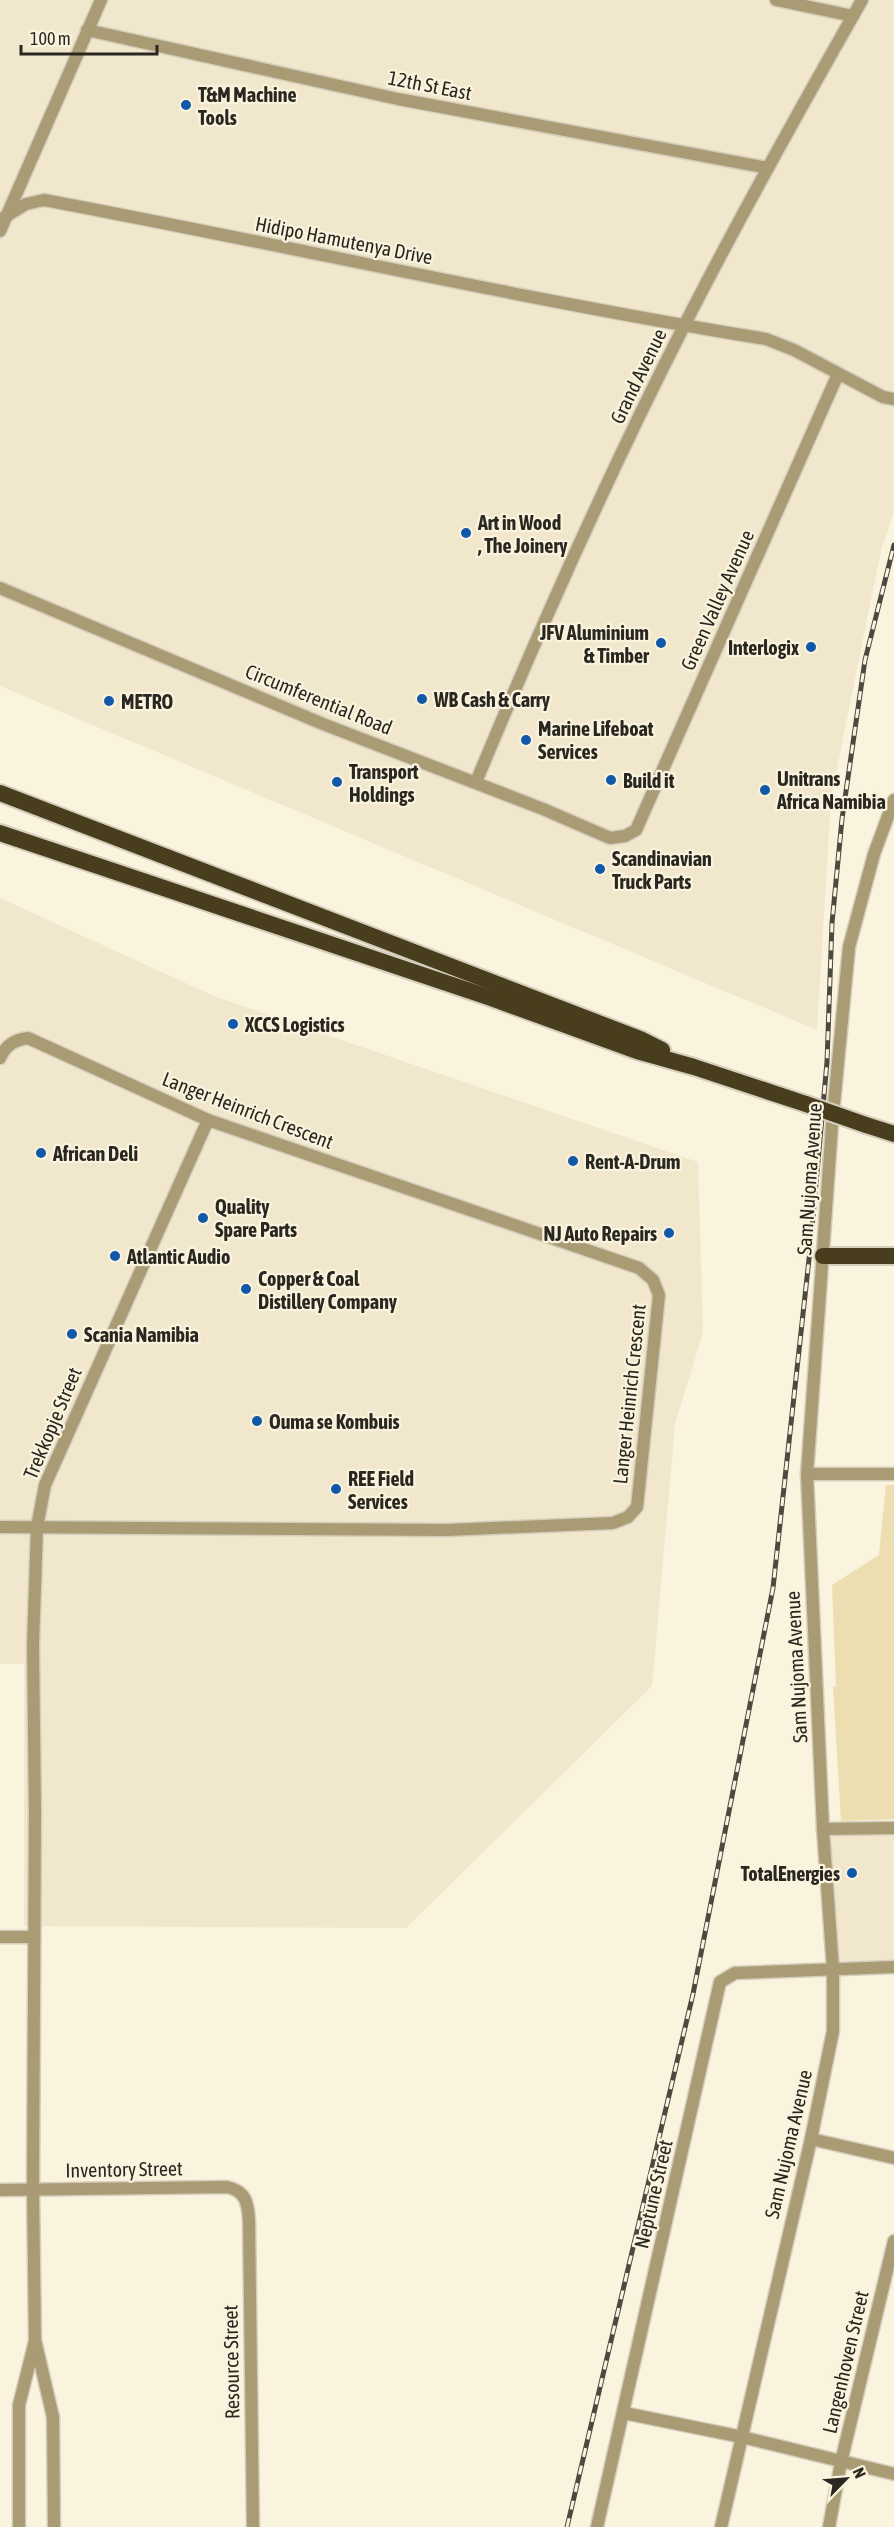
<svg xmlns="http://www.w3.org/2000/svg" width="894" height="2527" font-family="'Asap Condensed',sans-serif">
  <rect width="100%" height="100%" fill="#faf3de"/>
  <g fill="#f1e7cc">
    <path d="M0,0H894V512L881,550L831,798L817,1030L0,686Z"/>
    <path d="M0,898L216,997L698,1162L703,1332L675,1424L652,1686L406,1928L24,1926V1664H0Z"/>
    <path d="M894,1828V1967L833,1969L823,1829Z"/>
  </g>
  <path fill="#eddeb2" d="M886,1485H894V1819L841,1821L833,1687L836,1686L832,1585L879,1555Z"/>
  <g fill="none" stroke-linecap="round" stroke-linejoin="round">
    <g stroke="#d5cebc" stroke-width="15">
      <g id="minor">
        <path d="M776,0L853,16"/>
        <path d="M87,30L398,99L768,168"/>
        <path d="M0,220L26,204L44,200C285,245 524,300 766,339L794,350L883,397L894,399"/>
        <path d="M0,231L101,0"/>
        <path d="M0,588L323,724L543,809L610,838L625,836L636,830L838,374"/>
        <path d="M476,782C540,628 608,475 684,326C740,216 801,107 862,0"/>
        <path d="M0,1058C6,1045 14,1040 28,1038L208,1120L639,1268L653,1280L659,1295L637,1507L628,1517L613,1523L447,1530L0,1527"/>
        <path d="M807,1474H894"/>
        <path d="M823,1829L894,1828"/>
        <path d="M0,1937H33"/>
        <path d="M811,2139L894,2158"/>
        <path d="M0,2190L227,2187C246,2191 248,2203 249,2221L253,2527"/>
        <path d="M624,2413L742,2437L894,2474"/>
        <path d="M19,2527V2405L35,2341"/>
        <path d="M54,2527L53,2417L35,2340L33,2189L35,1811L33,1645L37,1527L45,1485L208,1120"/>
        <path d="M597,2527L720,1982L735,1973L894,1967"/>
        <path d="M721,2527L811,2139L833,2031V1969L823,1829L807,1474L832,1125L849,947L874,854L894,800"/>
        <path d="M829,2527L841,2462L894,2241"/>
      </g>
    </g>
    <g stroke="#d5cebc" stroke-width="20">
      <g id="highway">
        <path d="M0,793L640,1039L662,1050"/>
        <path d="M0,833L491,998L637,1051L694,1067L806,1104"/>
        <path d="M866,1125L894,1134"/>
        <path d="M823,1256H894"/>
      </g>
    </g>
    <use href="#minor" stroke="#a99b74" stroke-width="12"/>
    <use href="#highway" stroke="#483d1c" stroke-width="16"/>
    <g stroke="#4d4940" stroke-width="5">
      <path id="rail" d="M567,2527L693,1994L773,1588L810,1250L827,1062L832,923L842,819L865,660L894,545"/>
    </g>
    <use href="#rail" stroke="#faf3de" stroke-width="3" stroke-dasharray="9" stroke-linecap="butt"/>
    <g stroke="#d5cebc" stroke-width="20" stroke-linecap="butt">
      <path id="highway-bridge" d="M806,1104L866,1125"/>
    </g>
    <use href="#highway-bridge" stroke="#483d1c" stroke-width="16"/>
  </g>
  <g fill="#1258a8" stroke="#faf3de" stroke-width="2">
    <circle cx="186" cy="105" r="6"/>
    <circle cx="466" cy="533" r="6"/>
    <circle cx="661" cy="643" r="6"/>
    <circle cx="811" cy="647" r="6"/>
    <circle cx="422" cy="699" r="6"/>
    <circle cx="109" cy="701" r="6"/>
    <circle cx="526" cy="740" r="6"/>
    <circle cx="611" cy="780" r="6"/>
    <circle cx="337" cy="782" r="6"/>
    <circle cx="765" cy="790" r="6"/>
    <circle cx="600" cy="869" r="6"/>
    <circle cx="233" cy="1024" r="6"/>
    <circle cx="41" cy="1153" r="6"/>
    <circle cx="573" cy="1161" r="6"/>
    <circle cx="203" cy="1218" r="6"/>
    <circle cx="669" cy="1233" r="6"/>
    <circle cx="115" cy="1256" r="6"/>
    <circle cx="246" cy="1289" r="6"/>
    <circle cx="72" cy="1334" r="6"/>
    <circle cx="257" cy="1421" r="6"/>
    <circle cx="336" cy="1489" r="6"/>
    <circle cx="852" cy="1873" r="6"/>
  </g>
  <g text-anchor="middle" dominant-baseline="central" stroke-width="4.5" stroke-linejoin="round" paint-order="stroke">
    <g font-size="20" fill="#2a2720" stroke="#faf3de">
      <text transform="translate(430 85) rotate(11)">12th St East</text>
      <text transform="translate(344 240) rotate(11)">Hidipo Hamutenya Drive</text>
      <text transform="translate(638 376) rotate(-64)">Grand Avenue</text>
      <text transform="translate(717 600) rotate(-66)">Green Valley Avenue</text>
      <text transform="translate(319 699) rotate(22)">Circumferential Road</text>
      <text transform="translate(248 1110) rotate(21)">Langer Heinrich Crescent</text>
      <text transform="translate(809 1179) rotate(-86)">Sam Nujoma Avenue</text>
      <text transform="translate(629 1394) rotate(-84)">Langer Heinrich Crescent</text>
      <text transform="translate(52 1423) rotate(-67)">Trekkopje Street</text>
      <text transform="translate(796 1667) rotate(-93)">Sam Nujoma Avenue</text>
      <text transform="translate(788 2144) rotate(-77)">Sam Nujoma Avenue</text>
      <text transform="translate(124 2169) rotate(-1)">Inventory Street</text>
      <text transform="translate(653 2194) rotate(-77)">Neptune Street</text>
      <text transform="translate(231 2362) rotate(-91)">Resource Street</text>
      <text transform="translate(845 2362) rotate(-77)">Langenhoven Street</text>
    </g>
    <g font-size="20" font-weight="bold" fill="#2a2720" stroke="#faf3de" text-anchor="start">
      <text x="198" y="94">T&amp;M Machine<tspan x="198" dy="23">Tools</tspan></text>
      <text x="478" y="522">Art in Wood<tspan x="478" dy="23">, The Joinery</tspan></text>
      <text x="649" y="632" text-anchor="end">JFV Aluminium<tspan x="649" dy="23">&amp; Timber</tspan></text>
      <text x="799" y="647" text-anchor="end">Interlogix</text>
      <text x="434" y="699">WB Cash &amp; Carry</text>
      <text x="121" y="701">METRO</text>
      <text x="538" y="728">Marine Lifeboat<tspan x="538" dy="23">Services</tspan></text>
      <text x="349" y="771">Transport<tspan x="349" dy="23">Holdings</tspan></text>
      <text x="777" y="778">Unitrans<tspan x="777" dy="23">Africa Namibia</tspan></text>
      <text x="623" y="780">Build it</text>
      <text x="612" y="858">Scandinavian<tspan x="612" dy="23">Truck Parts</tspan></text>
      <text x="245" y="1024">XCCS Logistics</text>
      <text x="53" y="1153">African Deli</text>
      <text x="585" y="1161">Rent-A-Drum</text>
      <text x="215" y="1206">Quality<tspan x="215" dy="23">Spare Parts</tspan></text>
      <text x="657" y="1233" text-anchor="end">NJ Auto Repairs</text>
      <text x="127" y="1256">Atlantic Audio</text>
      <text x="258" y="1278">Copper &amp; Coal<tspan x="258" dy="23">Distillery Company</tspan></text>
      <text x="84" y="1334">Scania Namibia</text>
      <text x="269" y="1421">Ouma se Kombuis</text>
      <text x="348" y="1478">REE Field<tspan x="348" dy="23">Services</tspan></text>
      <text x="840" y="1873" text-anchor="end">TotalEnergies</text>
    </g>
  </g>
  <g transform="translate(846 2479) rotate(65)" stroke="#faf3de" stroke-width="4.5" paint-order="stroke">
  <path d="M0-4.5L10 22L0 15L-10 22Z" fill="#2a2720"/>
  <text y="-9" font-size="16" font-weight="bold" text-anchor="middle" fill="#2a2720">N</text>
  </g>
  <path d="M21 45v9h136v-9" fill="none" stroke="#2a2720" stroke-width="3"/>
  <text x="30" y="45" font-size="18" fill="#2a2720" stroke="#faf3de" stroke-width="4.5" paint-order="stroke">100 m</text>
</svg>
